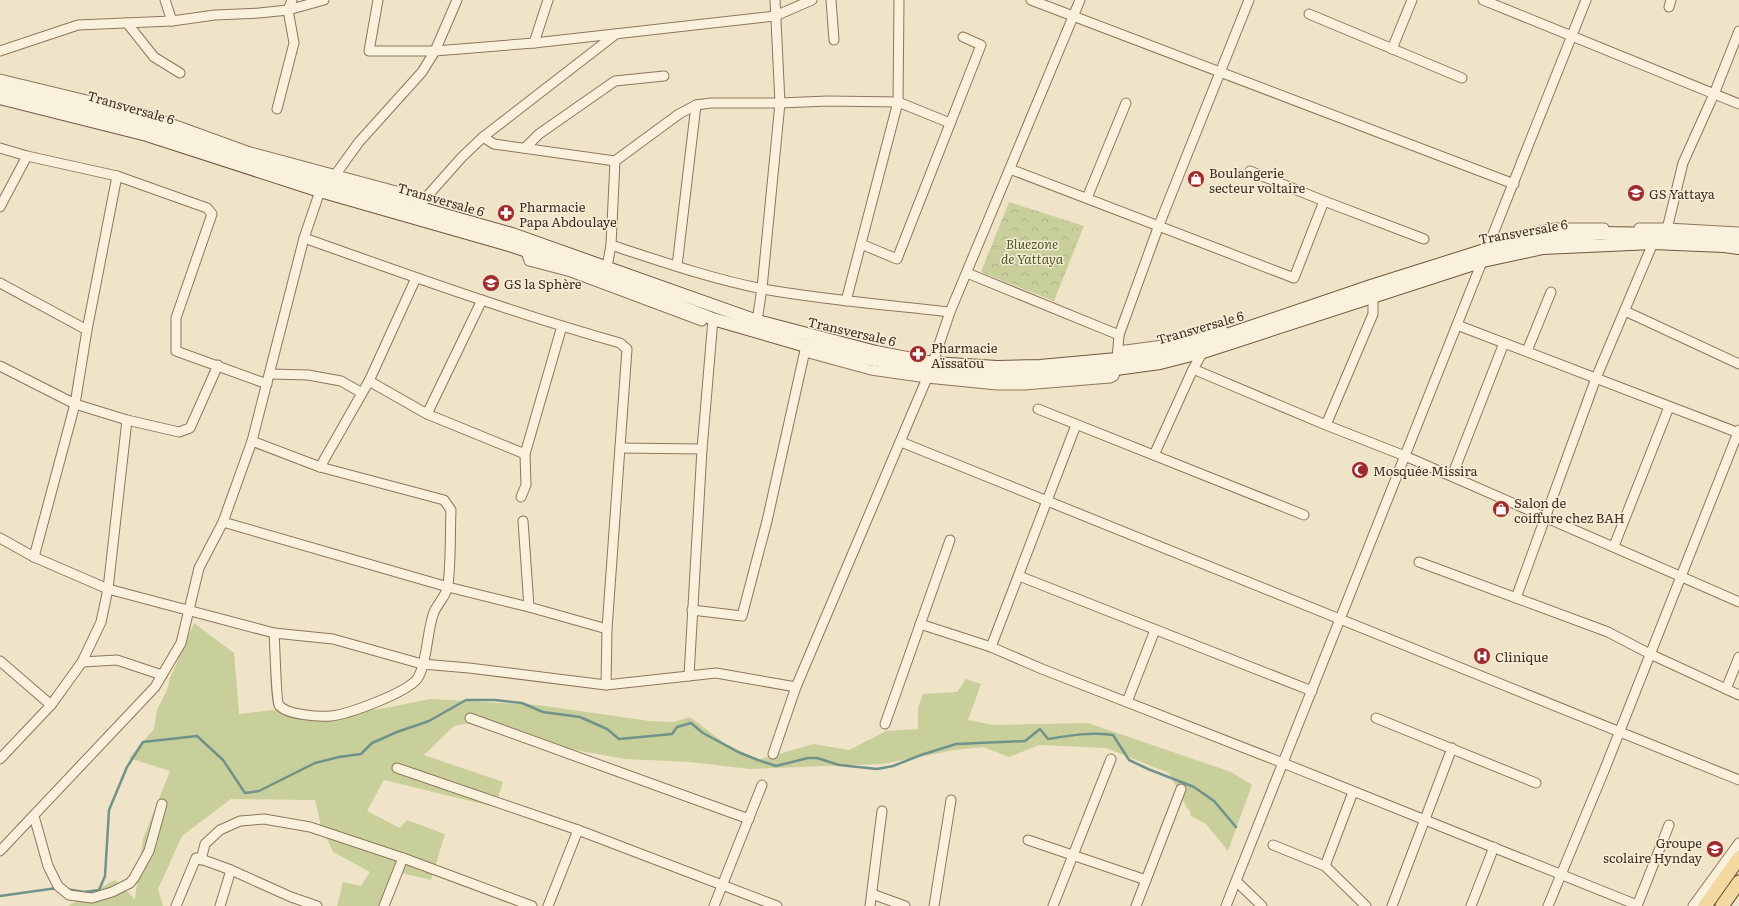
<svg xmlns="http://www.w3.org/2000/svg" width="1739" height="906" font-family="Literata,serif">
  <defs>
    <pattern id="park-crowns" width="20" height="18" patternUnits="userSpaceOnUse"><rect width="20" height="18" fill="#c9cf9b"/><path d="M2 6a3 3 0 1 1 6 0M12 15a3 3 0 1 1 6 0" fill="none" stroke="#aeb285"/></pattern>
  </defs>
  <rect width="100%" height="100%" fill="#f0e4c8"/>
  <path fill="#c9cf9b" d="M194,623L234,653L239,714L282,709L328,714L380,709L430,699L538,705L650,721L673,722L690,717L723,742L757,760L814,744L849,750L886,731L918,729V708L923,694L957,692L966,679L981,684L968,720L994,725L1088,723L1231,772L1252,785L1228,851L1206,824L1191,816L1190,811L1187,808L1169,773L1106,748L1039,745L1009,757L983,747L955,750L882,764L750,769L689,762L625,759L559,747L471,723L454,726L424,755L503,782L495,807L384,780L367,811L400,828L407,820L445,834L431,880L401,873L388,906H337L343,882L361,886L370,872L333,852L321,826L315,800L231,799L182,836L158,889L163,906H68L115,880L135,899L143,839L170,771L129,758L154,729L157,710L167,690L170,678Z"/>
  <path fill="url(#park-crowns)" d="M1009,202L1084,226L1054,301L981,272Z"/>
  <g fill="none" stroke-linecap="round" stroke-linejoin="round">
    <g stroke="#6f938a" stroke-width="2.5">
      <path d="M66,889L84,892L99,890L105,876L109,810L127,767L143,742L197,736L223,760L245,793L259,791L315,763L339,757L361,754L372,743L397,732L429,721L466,700H495L522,703L543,712L580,717L607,729L619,739L672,734L677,727L691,723L703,733L738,752L758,760L776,766L808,758H817L839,765L877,769L893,766L921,755L956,744L1025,741L1040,729L1048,739C1071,735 1091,732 1113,735L1129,760L1148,769L1194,787L1214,801L1236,827"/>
      <path d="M0,896L57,888"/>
    </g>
    <g stroke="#8d765c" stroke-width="11">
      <g id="street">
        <path d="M165,0L172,21"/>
        <path d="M378,0L369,51H435L534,43L775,16L812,0"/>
        <path d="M831,0L834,40"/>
        <path d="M1031,0L1514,184"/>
        <path d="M1483,0L1739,104"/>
        <path d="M1669,7L1671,0"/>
        <path d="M1309,14L1462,78"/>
        <path d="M127,23L154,57L180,73"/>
        <path d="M534,43L548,0"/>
        <path d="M1392,49L1412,0"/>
        <path d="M0,51L78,25L172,21L215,15L259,13L288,10L324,0"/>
        <path d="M0,79L145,114L247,151L426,199"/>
        <path d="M277,109L294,43L288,10L292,0"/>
        <path d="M483,137L494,144L615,161L679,114L696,105L711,103H780L828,101L898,102L950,123"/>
        <path d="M0,148L27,156L117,176L207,208L212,214L176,318V351L267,384"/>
        <path d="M525,148L539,134L615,81L664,76"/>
        <path d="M1010,169L1294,278L1324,201"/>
        <path d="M1250,171L1324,201L1424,239"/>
        <path d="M333,178L359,142L422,72L435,51L457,0"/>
        <path d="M1087,198L1126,103"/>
        <path d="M422,202L462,157L483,137L616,34"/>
        <path d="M0,207L27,156"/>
        <path d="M1639,228H1667L1739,232"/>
        <path d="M1666,233L1683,163L1714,94L1739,31"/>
        <path d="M304,238C409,275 513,313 620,343L627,349L607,629L606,685"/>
        <path d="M1491,241L1555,228H1604"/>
        <path d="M861,244L897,259L981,45L963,37"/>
        <path d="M611,245C660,261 712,279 763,289C825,300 888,305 950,312"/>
        <path d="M526,251L529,261L571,272L702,321"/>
        <path d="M677,266L696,105"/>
        <path d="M607,267L611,245L615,161"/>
        <path d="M967,273L1119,335"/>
        <path d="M0,283L87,330"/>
        <path d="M846,301L898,102L899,0"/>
        <path d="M1625,311L1739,364"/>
        <path d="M757,321L762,288L780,103L775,0"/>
        <path d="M1457,325L1739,433"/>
        <path d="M1118,351L1186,342L1223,330"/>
        <path d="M1527,351L1551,292"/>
        <path d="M805,352L871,370L927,378L997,385H1024L1110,378L1114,376L1116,369"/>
        <path d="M1203,352L1193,369L1326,425L1405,456L1739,602"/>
        <path d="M1117,359L1119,335L1159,225L1249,0"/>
        <path d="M0,366L75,404L127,420L179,432L190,428L218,365"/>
        <path d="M270,374L308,375L341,381L362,393"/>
        <path d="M369,381L427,414L525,454L562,326"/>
        <path d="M1038,409L1304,515"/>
        <path d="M427,414L482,300"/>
        <path d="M1326,425L1373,314V296"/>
        <path d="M252,441L320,467L444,500L451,510C450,534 451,561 448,585C447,595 438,603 434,612C427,629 427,666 417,679C406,693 349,714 331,716C320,717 286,715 279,705C276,701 275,644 274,633"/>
        <path d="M901,442L1739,780"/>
        <path d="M620,448L702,449"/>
        <path d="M1154,455L1193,369"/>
        <path d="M320,467L369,381L416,278"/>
        <path d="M1452,476L1504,343"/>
        <path d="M521,497L526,485L525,454"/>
        <path d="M523,521L529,607"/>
        <path d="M223,522L448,587L529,607L607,629"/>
        <path d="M0,538L34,557L108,589L274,633L333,639L422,664L469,668L606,685L716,673L796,687"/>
        <path d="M1614,546L1669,407"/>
        <path d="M34,557L75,404L87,330L117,176"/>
        <path d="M1419,562L1608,632L1650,654L1739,695"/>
        <path d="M1019,576L1312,691"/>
        <path d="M1516,598L1596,378L1653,243"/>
        <path d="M692,610L742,616L767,521L806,346"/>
        <path d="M920,624L991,647L1042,669L1283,763L1637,905"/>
        <path d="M991,647L1076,425"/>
        <path d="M0,661L51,705"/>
        <path d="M82,662L117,660L162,675"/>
        <path d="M689,676L702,449L713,319"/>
        <path d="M1726,689L1739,657"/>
        <path d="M1127,702L1155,630"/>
        <path d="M470,718L749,819"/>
        <path d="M1376,718L1536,783"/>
        <path d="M885,724L950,540"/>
        <path d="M773,754L796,687L930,371L950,312L1080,0"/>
        <path d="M0,759L51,705L82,662L101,622L108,589L127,420"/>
        <path d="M397,768L578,830L777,906"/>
        <path d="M34,816L48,866L58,886L69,895L92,898L112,892L130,883L134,878L149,851L162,804"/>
        <path d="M1028,840L1146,880"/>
        <path d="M1273,845L1325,866L1366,906"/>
        <path d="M0,851L155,687L181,643L199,568L223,522L252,441L304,238L320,191"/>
        <path d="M201,860L205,844L220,830L240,821L264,819L310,827L403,858L532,906"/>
        <path d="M1325,866L1353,792"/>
        <path d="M1236,881L1262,906"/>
        <path d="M872,894L905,906"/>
        <path d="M176,906L196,858H198L231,870L291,897L317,906"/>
        <path d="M220,906L231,870"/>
        <path d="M384,906L403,858"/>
        <path d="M548,906L578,830"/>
        <path d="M714,906L762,785"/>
        <path d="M870,906L882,811"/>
        <path d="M934,906L951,800"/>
        <path d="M1053,906L1111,759"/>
        <path d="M1136,906L1181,789"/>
        <path d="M1226,906L1586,0"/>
        <path d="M1392,906L1452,748"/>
        <path d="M1471,906L1494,847"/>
        <path d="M1548,906L1604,771L1739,430"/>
        <path d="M1637,906L1669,825"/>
        <path d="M1693,906L1739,843"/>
      </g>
    </g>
    <g stroke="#6f573f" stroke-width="14">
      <g id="secondary">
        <path d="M0,89L149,125L238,156L512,234L757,321L876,352L933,363L997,367L1040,366L1117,359L1160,353L1203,343L1371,286L1488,249L1541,239L1603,233L1666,234L1724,237L1739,240"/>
        <path d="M0,98L147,135L320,191L509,245L612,279L713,319L806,346L930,371L997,377H1024L1116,369L1160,363L1203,352L1483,261L1543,248L1653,243L1724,246L1739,248"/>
      </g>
    </g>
    <g stroke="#5b4430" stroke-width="15">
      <g id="primary">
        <path d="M1705,906L1739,858"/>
        <path d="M1722,906L1739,882"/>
      </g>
    </g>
    <use href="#street" stroke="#faf1dc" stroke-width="9"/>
    <use href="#secondary" stroke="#faf1dc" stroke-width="12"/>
    <use href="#primary" stroke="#f3d9a0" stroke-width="13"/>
  </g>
  <defs>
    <g id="shop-disc" transform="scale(0.9)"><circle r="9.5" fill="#9e2a2b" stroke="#f7eed8"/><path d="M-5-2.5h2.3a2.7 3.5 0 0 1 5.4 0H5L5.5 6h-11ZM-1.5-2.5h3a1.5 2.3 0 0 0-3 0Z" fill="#fff"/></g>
    <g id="school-disc" transform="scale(0.9)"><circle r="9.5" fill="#9e2a2b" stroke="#f7eed8"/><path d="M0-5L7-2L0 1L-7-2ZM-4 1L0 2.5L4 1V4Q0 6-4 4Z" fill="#fff"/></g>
    <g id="pharmacy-disc" transform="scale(0.9)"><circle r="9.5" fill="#9e2a2b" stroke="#f7eed8"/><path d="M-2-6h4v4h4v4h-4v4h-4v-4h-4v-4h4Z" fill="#fff"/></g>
    <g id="mosque-disc" transform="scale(0.9)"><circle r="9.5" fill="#9e2a2b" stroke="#f7eed8"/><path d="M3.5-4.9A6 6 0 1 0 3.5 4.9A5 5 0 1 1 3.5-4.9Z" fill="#fff"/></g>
    <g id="hospital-disc" transform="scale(0.9)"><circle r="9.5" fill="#9e2a2b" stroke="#f7eed8"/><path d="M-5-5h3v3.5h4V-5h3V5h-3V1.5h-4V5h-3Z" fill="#fff"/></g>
  </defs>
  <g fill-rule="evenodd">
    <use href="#shop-disc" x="1196" y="179"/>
    <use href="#school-disc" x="1636" y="193"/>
    <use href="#pharmacy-disc" x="506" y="213"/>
    <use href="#school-disc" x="491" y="283"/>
    <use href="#pharmacy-disc" x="918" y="354"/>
    <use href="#mosque-disc" x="1360" y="470"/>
    <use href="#shop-disc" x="1501" y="509"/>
    <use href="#hospital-disc" x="1482" y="656"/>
    <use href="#school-disc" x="1715" y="849"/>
  </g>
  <g text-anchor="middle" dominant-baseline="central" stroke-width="3" stroke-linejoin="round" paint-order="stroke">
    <g font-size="13" fill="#3d2e20" stroke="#f7eed8">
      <text transform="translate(131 107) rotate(16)">Transversale 6</text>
      <text transform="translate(441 199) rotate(16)">Transversale 6</text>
      <text transform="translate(1523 231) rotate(-10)">Transversale 6</text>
      <text transform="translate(1200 327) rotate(-16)">Transversale 6</text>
      <text transform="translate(852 331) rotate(13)">Transversale 6</text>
    </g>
    <g font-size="13" fill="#3d2e20" stroke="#f7eed8" text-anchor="start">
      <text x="1209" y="172">Boulangerie<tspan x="1209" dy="15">secteur voltaire</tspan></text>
      <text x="1649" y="193">GS Yattaya</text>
      <text x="519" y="206">Pharmacie<tspan x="519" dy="15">Papa Abdoulaye</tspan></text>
      <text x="504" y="283">GS la Sphère</text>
      <text x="931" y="347">Pharmacie<tspan x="931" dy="15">Aïssatou</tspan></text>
      <text x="1373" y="470">Mosquée Missira</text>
      <text x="1514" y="502">Salon de<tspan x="1514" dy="15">coiffure chez BAH</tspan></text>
      <text x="1495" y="656">Clinique</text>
      <text x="1702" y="842" text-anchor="end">Groupe<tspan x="1702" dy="15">scolaire Hynday</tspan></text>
    </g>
    <g font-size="13" font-style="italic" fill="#4d5a26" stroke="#f7eed8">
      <text x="1032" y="243">Bluezone<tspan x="1032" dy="15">de Yattaya</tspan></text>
    </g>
  </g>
</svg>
